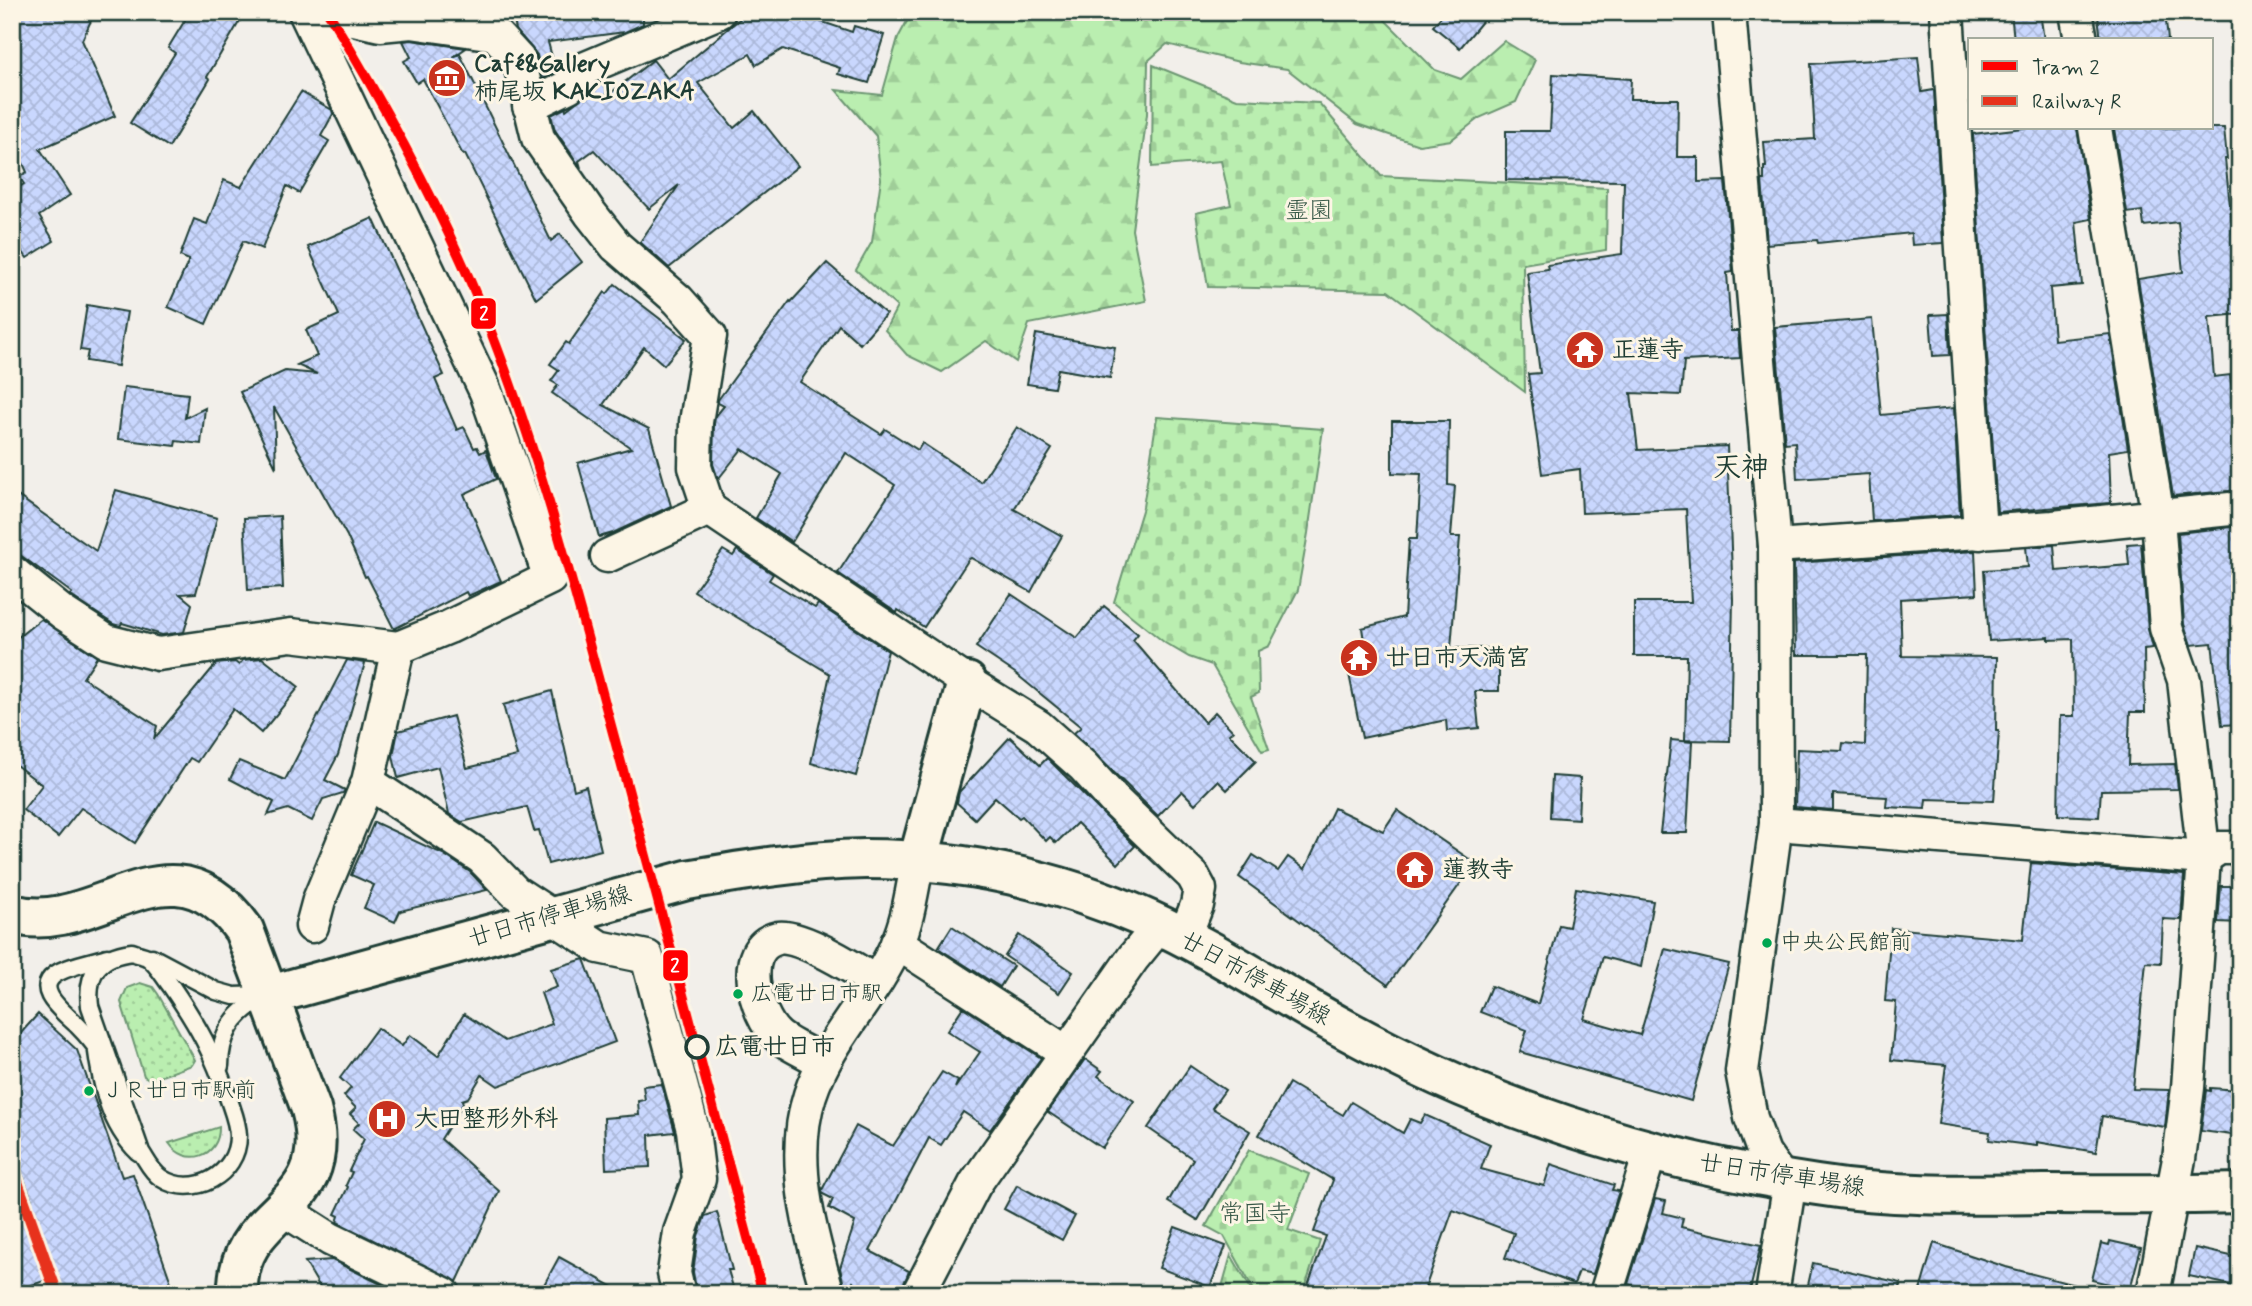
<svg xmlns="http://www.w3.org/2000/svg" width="2252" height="1306" font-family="Mynerve,'Klee One',sans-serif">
  <defs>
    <pattern id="forest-firs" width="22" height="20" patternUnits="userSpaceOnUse" patternTransform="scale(1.75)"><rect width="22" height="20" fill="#baeeb0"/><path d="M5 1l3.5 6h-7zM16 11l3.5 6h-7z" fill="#9fcd98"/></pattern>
    <pattern id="cemetery-stones" width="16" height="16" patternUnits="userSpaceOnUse" patternTransform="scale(1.75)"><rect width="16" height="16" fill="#baeeb0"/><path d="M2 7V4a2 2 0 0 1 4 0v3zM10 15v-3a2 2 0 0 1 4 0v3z" fill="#9fcd98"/></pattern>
    <pattern id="garden-dots" width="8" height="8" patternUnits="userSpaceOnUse" patternTransform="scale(1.75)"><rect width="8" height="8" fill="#baeeb0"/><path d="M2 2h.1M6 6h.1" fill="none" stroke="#9fcd98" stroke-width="1.8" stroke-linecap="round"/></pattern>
    <pattern id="building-cross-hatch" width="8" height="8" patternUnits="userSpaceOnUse" patternTransform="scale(1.75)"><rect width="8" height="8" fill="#c9d7fe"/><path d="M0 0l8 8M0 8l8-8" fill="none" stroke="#acb9da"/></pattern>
  </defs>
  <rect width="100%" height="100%" fill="#f2efea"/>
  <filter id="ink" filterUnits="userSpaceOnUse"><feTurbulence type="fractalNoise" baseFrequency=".0143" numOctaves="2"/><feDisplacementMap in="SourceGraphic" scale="14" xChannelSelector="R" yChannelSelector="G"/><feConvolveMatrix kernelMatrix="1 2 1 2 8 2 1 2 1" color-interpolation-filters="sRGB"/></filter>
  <g filter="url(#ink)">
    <path fill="url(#forest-firs)" stroke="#6c9672" stroke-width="2" d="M912,12H1377L1435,70L1461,79L1504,41L1535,60L1516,102L1479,118L1451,140L1419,145L1357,124L1287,69L1239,62L1167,44L1148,61L1147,114L1132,230L1146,301L1029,324L1016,362L986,341L942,372L907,355L885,330L897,307L856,270L872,242L881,179L876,136L836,90L882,95L898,38Z"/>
    <g fill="url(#cemetery-stones)" stroke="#6c9672" stroke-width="2">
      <path d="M1153,65L1237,99L1319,103L1381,176L1607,188L1606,250L1523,264L1525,392L1388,291L1208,287L1196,213L1231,205L1221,161L1152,167Z"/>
      <path d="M1157,417L1323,429L1308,533L1298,590L1269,646L1258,651L1259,693L1251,697L1269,749L1262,751L1212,665L1189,657L1165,643L1114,602L1143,507Z"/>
      <path d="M1249,1150L1309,1174L1288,1230L1320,1241L1303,1294H1256L1224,1236L1206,1226Z"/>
      <path d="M1231,1255L1254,1294H1220Z"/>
    </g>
    <g fill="url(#garden-dots)" stroke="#6c9672" stroke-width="2">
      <path d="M140,983L153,987L158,994L195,1060L192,1065L151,1080L144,1076L121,1002L127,988Z"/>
      <path d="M219,1127C220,1157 186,1168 169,1143Z"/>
    </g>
    <g fill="url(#building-cross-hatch)" stroke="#1f3d34" stroke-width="2">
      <path d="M12,12H95L82,40L115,116L40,149L70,195L39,216L54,241L27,258L20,248L12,253V172L21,186L24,184L19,177L27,172L12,139Z"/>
      <path d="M190,12H245L207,77L210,79L169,147L130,123L175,53L168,48Z"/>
      <path d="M512,12H643V24L625,32L548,42L556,72L542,79L537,55L516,30Z"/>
      <path d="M748,12H793L852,32L854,26L884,35L869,83L838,74L840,68L783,49L756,65L750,54L698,83L734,128L754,111L798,166L669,268L640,242L679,185L649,209L594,150L579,161L581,168L555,130L551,115L565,108L566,110L605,80L607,96L653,60L668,79Z"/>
      <path d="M1445,12H1490L1460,48L1433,26Z"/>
      <path d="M2011,12H2040L2044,40H2014Z"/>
      <path d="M2129,12H2165L2168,40H2101L2098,16Z"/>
      <path d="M411,40L466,48L453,57L460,54L551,241L560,234L582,262L536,299L465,154L463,155L423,79L417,83L404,61L411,57L403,41Z"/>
      <path d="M1918,57L1922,92L1934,90L1943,243L1912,245L1911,233L1818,243L1817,240L1767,244L1762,180H1764V167H1766L1764,142L1815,139L1811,64Z"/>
      <path d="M1553,74L1631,79L1630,99H1678L1677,157H1698V182L1725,181L1733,272L1727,273L1731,331H1738L1740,358L1684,361L1681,395L1631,393L1638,450L1727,446L1733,599L1730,741L1685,740L1687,656H1634V602H1691L1686,509L1582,513L1580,469L1542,474L1528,374L1540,373L1527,272L1548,269L1547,265L1622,254L1624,181L1506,180V131H1550Z"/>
      <path d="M301,92L332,110L333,114L321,136L329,141L299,193L287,186L262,249L243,241L206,324L168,307L189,260L180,256L194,219L207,224L224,180L241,187Z"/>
      <path d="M2023,128H2077L2091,219L2076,222L2082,285L2050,288L2054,340L2110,334L2128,449L2109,452L2111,503L1997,512L1973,134Z"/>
      <path d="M2114,128H2224L2227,159H2225L2234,242L2237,264H2240V314L2209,317L2214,377L2230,375L2240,446V490L2173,496L2138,279L2183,272L2178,222L2144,226L2142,211L2127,213Z"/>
      <path d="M373,218L444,375L435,379L457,430L464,427L474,448L477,447L480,453L486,450L496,479L464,494L501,581L468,596L466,592L394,629L367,576L365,577L347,536L274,407L276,468L240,392L285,371L317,374L297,365L317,356L306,330L339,315L308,247Z"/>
      <path d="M827,263L886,314L860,344L839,325L800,382L881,434L885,429L918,450L922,443L981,482L1017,427L1052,449L1014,509L1062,536L1031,592L971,558L969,559L924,627L898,610L897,613L838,573L895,485L846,453L792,542L756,518L782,474L742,449L719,478L717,476L713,464L714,424L715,417L724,406L718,403V400L790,301L791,302Z"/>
      <path d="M615,284L686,339L664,365L644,347L603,405L649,429L671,506L613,533L599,537L578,463L631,448L552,393L558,385L551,381L559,370L550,364L566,342L569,344L605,292L607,294Z"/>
      <path d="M87,305L127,312L118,366L86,361L88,351L80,350Z"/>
      <path d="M1948,314L1950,355L1933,356L1930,315Z"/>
      <path d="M1872,319L1881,415L1954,408L1960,515L1872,521L1869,474L1797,479L1795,442L1785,443L1775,327Z"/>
      <path d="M1036,334L1115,347L1110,378L1058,369L1054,388L1027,384Z"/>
      <path d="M124,387L188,394L185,418L205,408L201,444L176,441L175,446L118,439Z"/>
      <path d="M1392,421H1449L1448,485L1455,486L1451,537H1460L1451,648H1499V691H1475L1479,728L1447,731L1446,720L1362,738L1349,674L1356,672L1353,656L1366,653L1362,628L1404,617L1409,539H1417L1421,474L1392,473Z"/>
      <path d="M116,490L217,518L196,593L180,594L192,604L184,632L162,635L122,623L120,626L113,624L74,598L70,595L72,593L12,549V492L96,551Z"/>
      <path d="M280,516L283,588L248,590L244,518Z"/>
      <path d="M2240,526V724L2222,725L2212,643L2191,645L2184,624L2178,533Z"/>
      <path d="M2141,543L2148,629L2153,648L2144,649L2145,712H2130L2128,765L2175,764L2178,789L2101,790L2099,817L2058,815L2060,716H2074L2073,639L2049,640V637L1989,641L1984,570L2028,567L2026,547L2054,545L2056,571L2129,565L2127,544Z"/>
      <path d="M723,550L733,556L737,550L773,574L769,580L815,608L818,604L888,651L856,776L811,763L830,674L694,591Z"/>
      <path d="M1975,551L1977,594L1900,599L1902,656L1997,657L1996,731H1999L1994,801L1926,799L1925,809L1886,807L1887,797L1833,794V810L1795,807L1797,749L1842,751L1843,743L1865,745L1867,655H1796L1794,563Z"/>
      <path d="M1011,594L1077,638L1104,606L1138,634L1133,640L1205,723L1215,712L1233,731L1229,734L1256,761L1227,790L1218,781L1195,804L1182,791L1158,816L1074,733L1081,727L1015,673L976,647Z"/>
      <path d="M41,619L97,657L83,678L157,726L154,739L216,664L235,662L239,665L243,660L262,658L299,687L261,733L233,709L197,762L190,758L135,843L81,808L58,837L23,810L42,785L12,762V642Z"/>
      <path d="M347,660L365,663L338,755L325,780L345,790L343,793L323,799L312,821L288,809L268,815L274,802L230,779L239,761L285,780Z"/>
      <path d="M552,691L574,790L586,786L601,850L548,864L539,830L534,831L527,807L462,822L449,814L438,767L398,778L393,756L398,731L453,716L467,768L517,756L503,705Z"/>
      <path d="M1010,737L1040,765L1047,758L1135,846L1118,864L1077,823L1056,843L1050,837L1046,841L1022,816L1019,818L995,797L975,819L957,803L959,792Z"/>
      <path d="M1671,740L1692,742L1687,833H1660Z"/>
      <path d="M1552,776L1580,778L1578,819L1550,817Z"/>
      <path d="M1334,808L1383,831L1397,810L1475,863L1388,985L1239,877L1253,855L1278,871L1288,857L1305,869Z"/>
      <path d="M374,822L443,854L470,872L487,890L400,911L395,922L364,908L374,885L351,875Z"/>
      <path d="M2031,863L2184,875L2181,920L2163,919L2161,963L2146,962L2133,1089L2169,1090L2165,1127L2102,1116L2096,1152L2037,1142V1146L1989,1140L1990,1132L1938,1124L1946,1065L1891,1060L1896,1002L1885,1001L1891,928L2023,940Z"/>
      <path d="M2221,886H2240V923L2218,922Z"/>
      <path d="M1576,888L1653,901L1641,967L1603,957L1584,1019L1640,1035L1665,949L1729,964L1691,1101L1520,1052L1527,1030L1480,1012L1491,986L1538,1004L1559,925L1569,927Z"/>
      <path d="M952,926L1013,966L1000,987L938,948Z"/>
      <path d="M1019,935L1073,972L1059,993L1005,956Z"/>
      <path d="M584,959L615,1042L498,1086L482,1075L468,1098L462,1100L463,1104L441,1139L499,1191L457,1282L337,1222L339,1216L335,1214L348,1187L346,1185L352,1172L349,1171L364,1139L353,1129L359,1123L350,1114L356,1108L344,1096L351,1088L340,1078L377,1028L402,1046L410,1035L438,1056L464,1014L505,1041L552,1024L541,993L557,987L551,969Z"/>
      <path d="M963,1007L1041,1058L990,1130L963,1112L941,1145L929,1138L870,1251L909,1271L900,1294H853L856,1286L853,1282L846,1294L840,1268L855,1222L829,1208L833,1199L823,1194L822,1190L856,1126L893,1146L942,1072L958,1081L955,1088L980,1052L947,1031Z"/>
      <path d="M38,1014L77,1050L122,1177L133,1174L175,1294H64L58,1276L12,1292V1207L32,1200L12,1145V1043Z"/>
      <path d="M1085,1059L1102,1071L1098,1076L1134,1101L1102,1148L1048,1112Z"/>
      <path d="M1190,1066L1225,1090L1212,1108L1250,1131L1198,1220L1168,1202L1193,1159L1148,1128Z"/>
      <path d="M1289,1083L1343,1115L1351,1102L1403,1133L1410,1119L1420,1123L1425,1115L1490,1144L1481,1169L1544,1186L1551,1164L1614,1185L1612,1190L1619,1191L1593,1274L1579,1271L1574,1284L1505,1258L1514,1233L1453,1210L1423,1294H1305L1326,1236L1314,1232L1333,1180L1259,1135Z"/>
      <path d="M662,1084L675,1132L649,1135L650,1167L606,1169L604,1118L639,1115L638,1101L645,1100L643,1086Z"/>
      <path d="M2210,1088L2240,1090V1136L2201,1131L2206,1090L2210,1091Z"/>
      <path d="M1017,1185L1075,1216L1062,1240L1004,1209Z"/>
      <path d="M1655,1199L1666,1201L1663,1213L1683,1218L1681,1227L1761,1245L1749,1294H1664L1628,1284Z"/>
      <path d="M717,1212L732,1270H728L735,1294H697L693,1272L698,1236L705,1216Z"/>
      <path d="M1175,1227L1226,1246L1210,1287L1159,1268Z"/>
      <path d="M2110,1241L2141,1248L2130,1289L2092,1280L2101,1243L2109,1245Z"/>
      <path d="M1934,1243L2006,1267L2075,1285L2074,1294H1919Z"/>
      <path d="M2195,1248L2240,1258V1287L2189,1276Z"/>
      <path d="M559,1257L626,1294H539Z"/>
      <path d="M332,1260L401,1294H324L305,1262Z"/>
      <path d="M1813,1263L1901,1283L1899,1294H1806Z"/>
    </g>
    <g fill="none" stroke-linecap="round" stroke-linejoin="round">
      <g stroke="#1f3d34" stroke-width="21">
        <g id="lane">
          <path d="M132,952C136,954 143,955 147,957C157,964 164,977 171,986C199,1027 213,1053 229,1100C233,1112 238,1124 238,1136C238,1175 193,1199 161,1178C151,1171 147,1161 141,1152L90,1006C86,973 99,956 132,952Z"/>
          <path d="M152,957L216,991L234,996L267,995"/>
          <path d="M96,1045C101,1084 109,1124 138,1152"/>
          <path d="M102,1055C95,1045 87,1035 78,1026C65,1013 29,988 59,972C73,965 92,962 107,957"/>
          <path d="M220,1066C220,1033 236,1010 266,997"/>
        </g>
      </g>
      <g stroke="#1f3d34" stroke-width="37">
        <g id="street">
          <path d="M322,12L380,25L411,22L495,34L519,60L538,138L590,213L616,246L678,300L710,336L696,422L695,467L709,509"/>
          <path d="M1729,12L1775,546L1776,824L1742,1071L1751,1118L1764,1153L1783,1180"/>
          <path d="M1947,12L1980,533"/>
          <path d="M2076,12L2081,40"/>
          <path d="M529,106L569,86L586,68L719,12"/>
          <path d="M2095,128L2158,517L2166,628L2184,680L2204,858L2188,1088L2179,1159L2153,1294"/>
          <path d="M1775,546L2053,527L2240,508"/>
          <path d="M607,556L709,509L967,682L1038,726L1083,766L1113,799L1193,876L1200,889L1197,905L1184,938"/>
          <path d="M12,572L63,613L106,641L158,654L291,635L398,648L449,627L550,578L486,392L305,12"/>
          <path d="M368,782L482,858L515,892L599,947L647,957L693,1130L699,1179L680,1232L674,1273L679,1294"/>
          <path d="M1776,824L2204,858L2219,848H2240"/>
          <path d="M312,926L319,900L368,782L398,648"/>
          <path d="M897,943L1066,1052"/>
          <path d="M824,1062C810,1054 788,1045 777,1035C755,1015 737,947 778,938C798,933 857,970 876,982"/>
          <path d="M283,1209L330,1239L444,1294"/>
          <path d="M828,1294C810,1232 789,1159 810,1095C828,1039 874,997 897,944C909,918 912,888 918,861"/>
          <path d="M918,1294L975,1184L1133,958L1160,925"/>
          <path d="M1606,1294L1651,1150"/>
          <path d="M1772,1294L1790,1181"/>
        </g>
      </g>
      <g stroke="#1f3d34" stroke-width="44">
        <g id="secondary">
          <path d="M918,861L967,682"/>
          <path d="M12,914C98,938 170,826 244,930L311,1109C339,1214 234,1205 238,1294"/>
          <path d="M270,995L687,880C745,870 805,860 865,859C963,859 1059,880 1149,920C1215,950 1277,992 1341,1027C1403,1061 1467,1091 1533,1114C1625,1147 1721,1171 1817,1185C1892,1197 1969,1195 2044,1194C2110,1194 2175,1195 2240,1193"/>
        </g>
      </g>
      <use href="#lane" stroke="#fcf5e5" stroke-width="16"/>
      <use href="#street" stroke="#fcf5e5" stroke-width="32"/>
      <use href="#secondary" stroke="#fcf5e5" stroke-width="38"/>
      <g stroke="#fcf5e5" stroke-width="18">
        <path id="rail-1" d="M12,1168L57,1294"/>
      </g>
      <use href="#rail-1" stroke="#e7311b" stroke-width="12"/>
      <g stroke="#fcf5e5" stroke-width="16">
        <path id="tram-1" d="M328,12C386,108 440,206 482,309C541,455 579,608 620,759C668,937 715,1116 763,1294"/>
      </g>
      <use href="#tram-1" stroke="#f00" stroke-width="10"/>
    </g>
  </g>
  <defs>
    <g id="museum-disc" transform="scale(2.0125)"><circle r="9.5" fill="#c8321e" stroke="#fcf5e5"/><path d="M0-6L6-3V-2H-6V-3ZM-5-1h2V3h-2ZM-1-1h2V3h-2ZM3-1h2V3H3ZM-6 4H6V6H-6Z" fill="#fff"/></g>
    <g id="temple-disc" transform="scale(2.0125)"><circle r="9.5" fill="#c8321e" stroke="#fcf5e5"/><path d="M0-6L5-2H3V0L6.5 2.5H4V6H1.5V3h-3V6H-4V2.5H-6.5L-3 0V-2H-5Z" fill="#fff"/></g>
    <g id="hospital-disc" transform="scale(2.0125)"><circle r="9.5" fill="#c8321e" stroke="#fcf5e5"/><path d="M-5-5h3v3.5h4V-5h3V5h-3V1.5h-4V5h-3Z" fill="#fff"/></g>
  </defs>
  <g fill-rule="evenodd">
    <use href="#museum-disc" x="447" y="78"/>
    <use href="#temple-disc" x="1585" y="350"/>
    <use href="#temple-disc" x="1359" y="658"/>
    <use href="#temple-disc" x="1415" y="870"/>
    <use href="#hospital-disc" x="387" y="1119"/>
  </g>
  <g fill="#00a651" stroke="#fcf5e5" stroke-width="2.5">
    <circle cx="1767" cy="943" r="6"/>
    <circle cx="738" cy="994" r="6"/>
    <circle cx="89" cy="1091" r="6"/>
  </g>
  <circle fill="#fcf5e5" stroke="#1f3d34" stroke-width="3.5" cx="697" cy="1047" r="11"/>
  <g text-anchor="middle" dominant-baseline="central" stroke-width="6" stroke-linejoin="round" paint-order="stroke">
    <g font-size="22" fill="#1f3d34" stroke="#fcf5e5" text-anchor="start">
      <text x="1780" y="943">中央公民館前</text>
      <text x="751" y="994">広電廿日市駅</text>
      <text x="102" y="1091">ＪＲ廿日市駅前</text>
    </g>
    <g font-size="24" font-weight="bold" fill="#1f3d34" stroke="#fcf5e5" text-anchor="start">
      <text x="474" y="64">Café&amp;Gallery<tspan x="474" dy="28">柿尾坂 KAKIOZAKA</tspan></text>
      <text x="1612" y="350">正蓮寺</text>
      <text x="1386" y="658">廿日市天満宮</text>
      <text x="1442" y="870">蓮教寺</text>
      <text x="414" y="1119">大田整形外科</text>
    </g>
    <g font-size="24" fill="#365847" stroke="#fcf5e5">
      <text x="1309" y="211">霊園</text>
      <text x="1255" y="1214">常国寺</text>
    </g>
    <g font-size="24" fill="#1f3d34" stroke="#fcf5e5">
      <text transform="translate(550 917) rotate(-16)">廿日市停車場線</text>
      <text transform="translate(1255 979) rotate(29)">廿日市停車場線</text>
      <text transform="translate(1782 1176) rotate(9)">廿日市停車場線</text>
    </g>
    <g font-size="24" font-weight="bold" fill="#1f3d34" stroke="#fcf5e5" text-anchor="start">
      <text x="715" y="1047">広電廿日市</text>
    </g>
    <g font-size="28" font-weight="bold" fill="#1f3d34" stroke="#fcf5e5">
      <text x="1741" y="468">天神</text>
    </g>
  </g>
  <g stroke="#fcf5e5" stroke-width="2.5">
    <rect x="470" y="297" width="27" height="33" rx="7" fill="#f00"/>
    <rect x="662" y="949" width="27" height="33" rx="7" fill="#f00"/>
  </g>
  <g font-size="19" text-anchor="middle" font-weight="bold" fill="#fff">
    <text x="484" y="320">2</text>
    <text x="675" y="972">2</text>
  </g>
  <rect width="2252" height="1306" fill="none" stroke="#fcf5e5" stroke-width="42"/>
  <rect x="21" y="21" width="2210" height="1264" fill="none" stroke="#1f3d34" stroke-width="2.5" filter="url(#ink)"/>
  <rect x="1968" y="38" width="245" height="91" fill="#fcf5e5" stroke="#a4ab9e" stroke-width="2"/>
  <rect x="1982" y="61" width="35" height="10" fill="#ff0000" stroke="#a4ab9e" stroke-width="2"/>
  <text x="2032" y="74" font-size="21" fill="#1f3d34">Tram 2</text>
  <rect x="1982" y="96" width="35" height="10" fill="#e7311b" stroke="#a4ab9e" stroke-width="2"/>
  <text x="2032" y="108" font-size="21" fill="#1f3d34">Railway R</text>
</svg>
